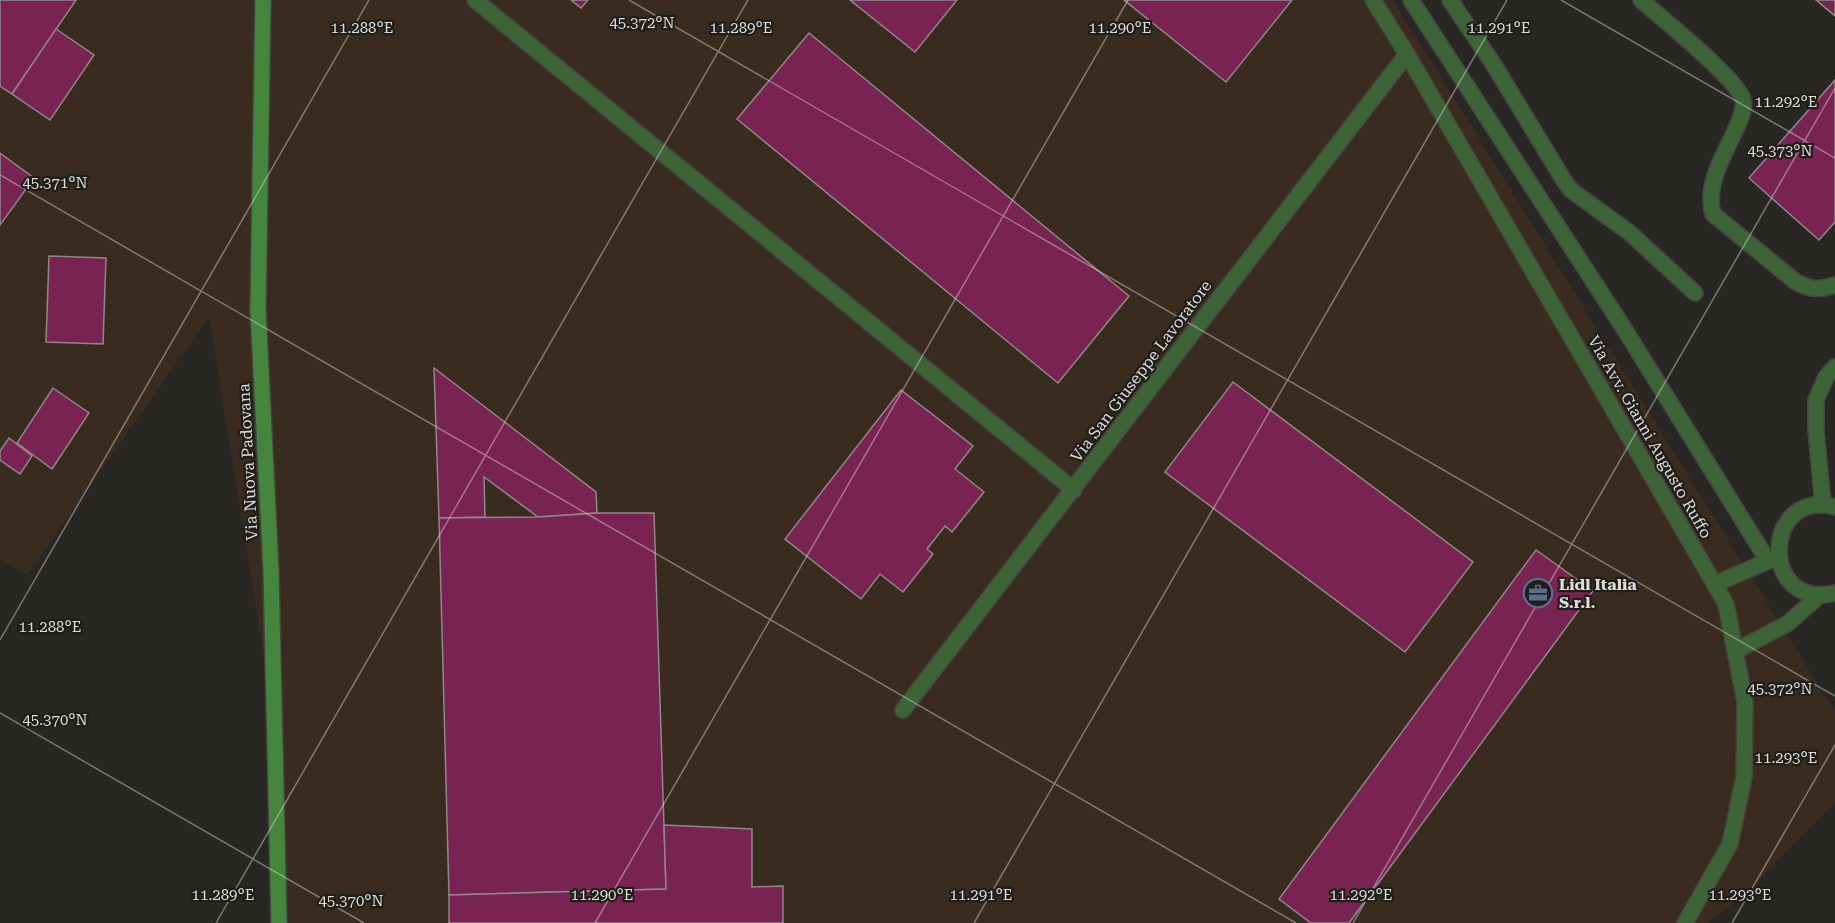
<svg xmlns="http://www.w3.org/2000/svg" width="1835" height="923" font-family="'Roboto Serif',serif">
  <rect width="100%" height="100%" fill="#282723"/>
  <path fill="#3a2b1f" d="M0,0H1393L1835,712V802L1746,894L1707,923H279L274,717L209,317L27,575L0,559Z"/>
  <g fill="#792352" stroke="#8f888b" stroke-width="1.5">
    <path d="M0,0H76L12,94L0,86Z"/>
    <path d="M571,0H588L581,8Z"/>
    <path d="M850,0H957L915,52Z"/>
    <path d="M1124,0H1292L1226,82Z"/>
    <path d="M1816,0H1835V16Z"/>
    <path d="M56,29L94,55L50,120L12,94Z"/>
    <path d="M809,33L1129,296L1058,383L737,119Z"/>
    <path d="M1835,80V222L1819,240L1749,178Z"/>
    <path d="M0,153L34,178L0,225Z"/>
    <path d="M49,256L106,258L103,344L46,342Z"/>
    <path d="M434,368L596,492L597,513L538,517L484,477L485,517L439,518Z"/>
    <path d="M1233,382L1473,562L1405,652L1165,472Z"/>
    <path d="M53,388L89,413L52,469L17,443Z"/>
    <path d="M901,390L973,446L955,469L984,492L952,532L945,526L927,549L933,554L903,592L880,574L861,599L785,539Z"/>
    <path d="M9,438L32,456L20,474L0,460V451Z"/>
    <path d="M597,513H654L666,889L449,895L439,518L538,517Z"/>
    <path d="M1536,550L1593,591L1349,923H1311L1279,899Z"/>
    <path d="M664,825L752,829V887L783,886V923H449V895L666,889Z"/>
  </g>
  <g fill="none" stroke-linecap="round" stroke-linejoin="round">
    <g stroke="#454440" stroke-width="18">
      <g id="lane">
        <path d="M475,0L1074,490"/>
        <path d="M1411,0L1625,330L1768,561"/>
        <path d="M1450,0L1494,65L1563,179L1571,190L1630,233L1695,293"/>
        <path d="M1641,0C1661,18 1738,79 1743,100C1745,111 1739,122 1735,131C1723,157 1705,185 1713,214L1796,282C1811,290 1819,290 1835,285"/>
        <path d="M1823,505L1816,430V400L1826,377L1835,367"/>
        <path d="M1835,507C1763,487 1758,611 1835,593"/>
        <path d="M1715,584L1775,558"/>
        <path d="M1735,651L1787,624L1820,595"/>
      </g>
    </g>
    <g stroke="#454440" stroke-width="18">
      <g id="street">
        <path d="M1373,0L1407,54L1726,604L1745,702L1744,777L1730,844L1685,923"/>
        <path d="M903,710L1407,54"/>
      </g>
    </g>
    <g stroke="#454440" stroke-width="18">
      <path id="secondary" d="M263,0L258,310L271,571L279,923"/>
    </g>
    <use href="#lane" stroke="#3c6436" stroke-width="15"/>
    <use href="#street" stroke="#3c6436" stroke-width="15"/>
    <use href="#secondary" stroke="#44863b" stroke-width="15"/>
  </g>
  <path fill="none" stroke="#dddcd9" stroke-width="1.5" stroke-opacity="0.45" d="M629,0L1835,696M1561,0L1835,158M0,175L1296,923M0,640L369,0M0,713L364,923M216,923L748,0M595,923L1128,0M974,923L1507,0M1353,923L1835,88M1732,923L1835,745"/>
  <defs>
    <g id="office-ring" transform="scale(1.5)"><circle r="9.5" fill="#1f1e19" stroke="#5c6f8a" stroke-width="1.5"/><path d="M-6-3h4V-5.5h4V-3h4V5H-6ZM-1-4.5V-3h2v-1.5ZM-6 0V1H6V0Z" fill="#5c6f8a"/></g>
  </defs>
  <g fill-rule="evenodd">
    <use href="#office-ring" x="1538" y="593"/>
  </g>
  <g text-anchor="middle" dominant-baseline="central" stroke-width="4.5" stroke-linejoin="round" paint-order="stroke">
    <g font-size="16" fill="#dddcd9" stroke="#1f1e19">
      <text transform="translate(1141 371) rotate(-53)">Via San Giuseppe Lavoratore</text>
      <text transform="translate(1650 437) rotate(60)">Via Avv. Gianni Augusto Ruffo</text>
      <text transform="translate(248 462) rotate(-93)">Via Nuova Padovana</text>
    </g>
    <g font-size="16" font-weight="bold" fill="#dddcd9" stroke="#1f1e19" text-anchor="start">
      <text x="1559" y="584">Lidl Italia<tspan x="1559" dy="18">S.r.l.</tspan></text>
    </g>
  </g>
  <g font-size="15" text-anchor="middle" fill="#dddcd9" stroke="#1f1e19" stroke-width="4.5" stroke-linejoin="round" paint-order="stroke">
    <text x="642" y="28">45.372°N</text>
    <text x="362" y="33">11.288°E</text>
    <text x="741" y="33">11.289°E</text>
    <text x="1120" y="33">11.290°E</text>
    <text x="1499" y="33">11.291°E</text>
    <text x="1786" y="107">11.292°E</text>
    <text x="1780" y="156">45.373°N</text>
    <text x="55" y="188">45.371°N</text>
    <text x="50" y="632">11.288°E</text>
    <text x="1780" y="694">45.372°N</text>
    <text x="55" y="725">45.370°N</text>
    <text x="1786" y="763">11.293°E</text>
    <text x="223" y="900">11.289°E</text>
    <text x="602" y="900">11.290°E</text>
    <text x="981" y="900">11.291°E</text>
    <text x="1361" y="900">11.292°E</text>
    <text x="1740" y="900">11.293°E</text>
    <text x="351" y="906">45.370°N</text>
  </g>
</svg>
